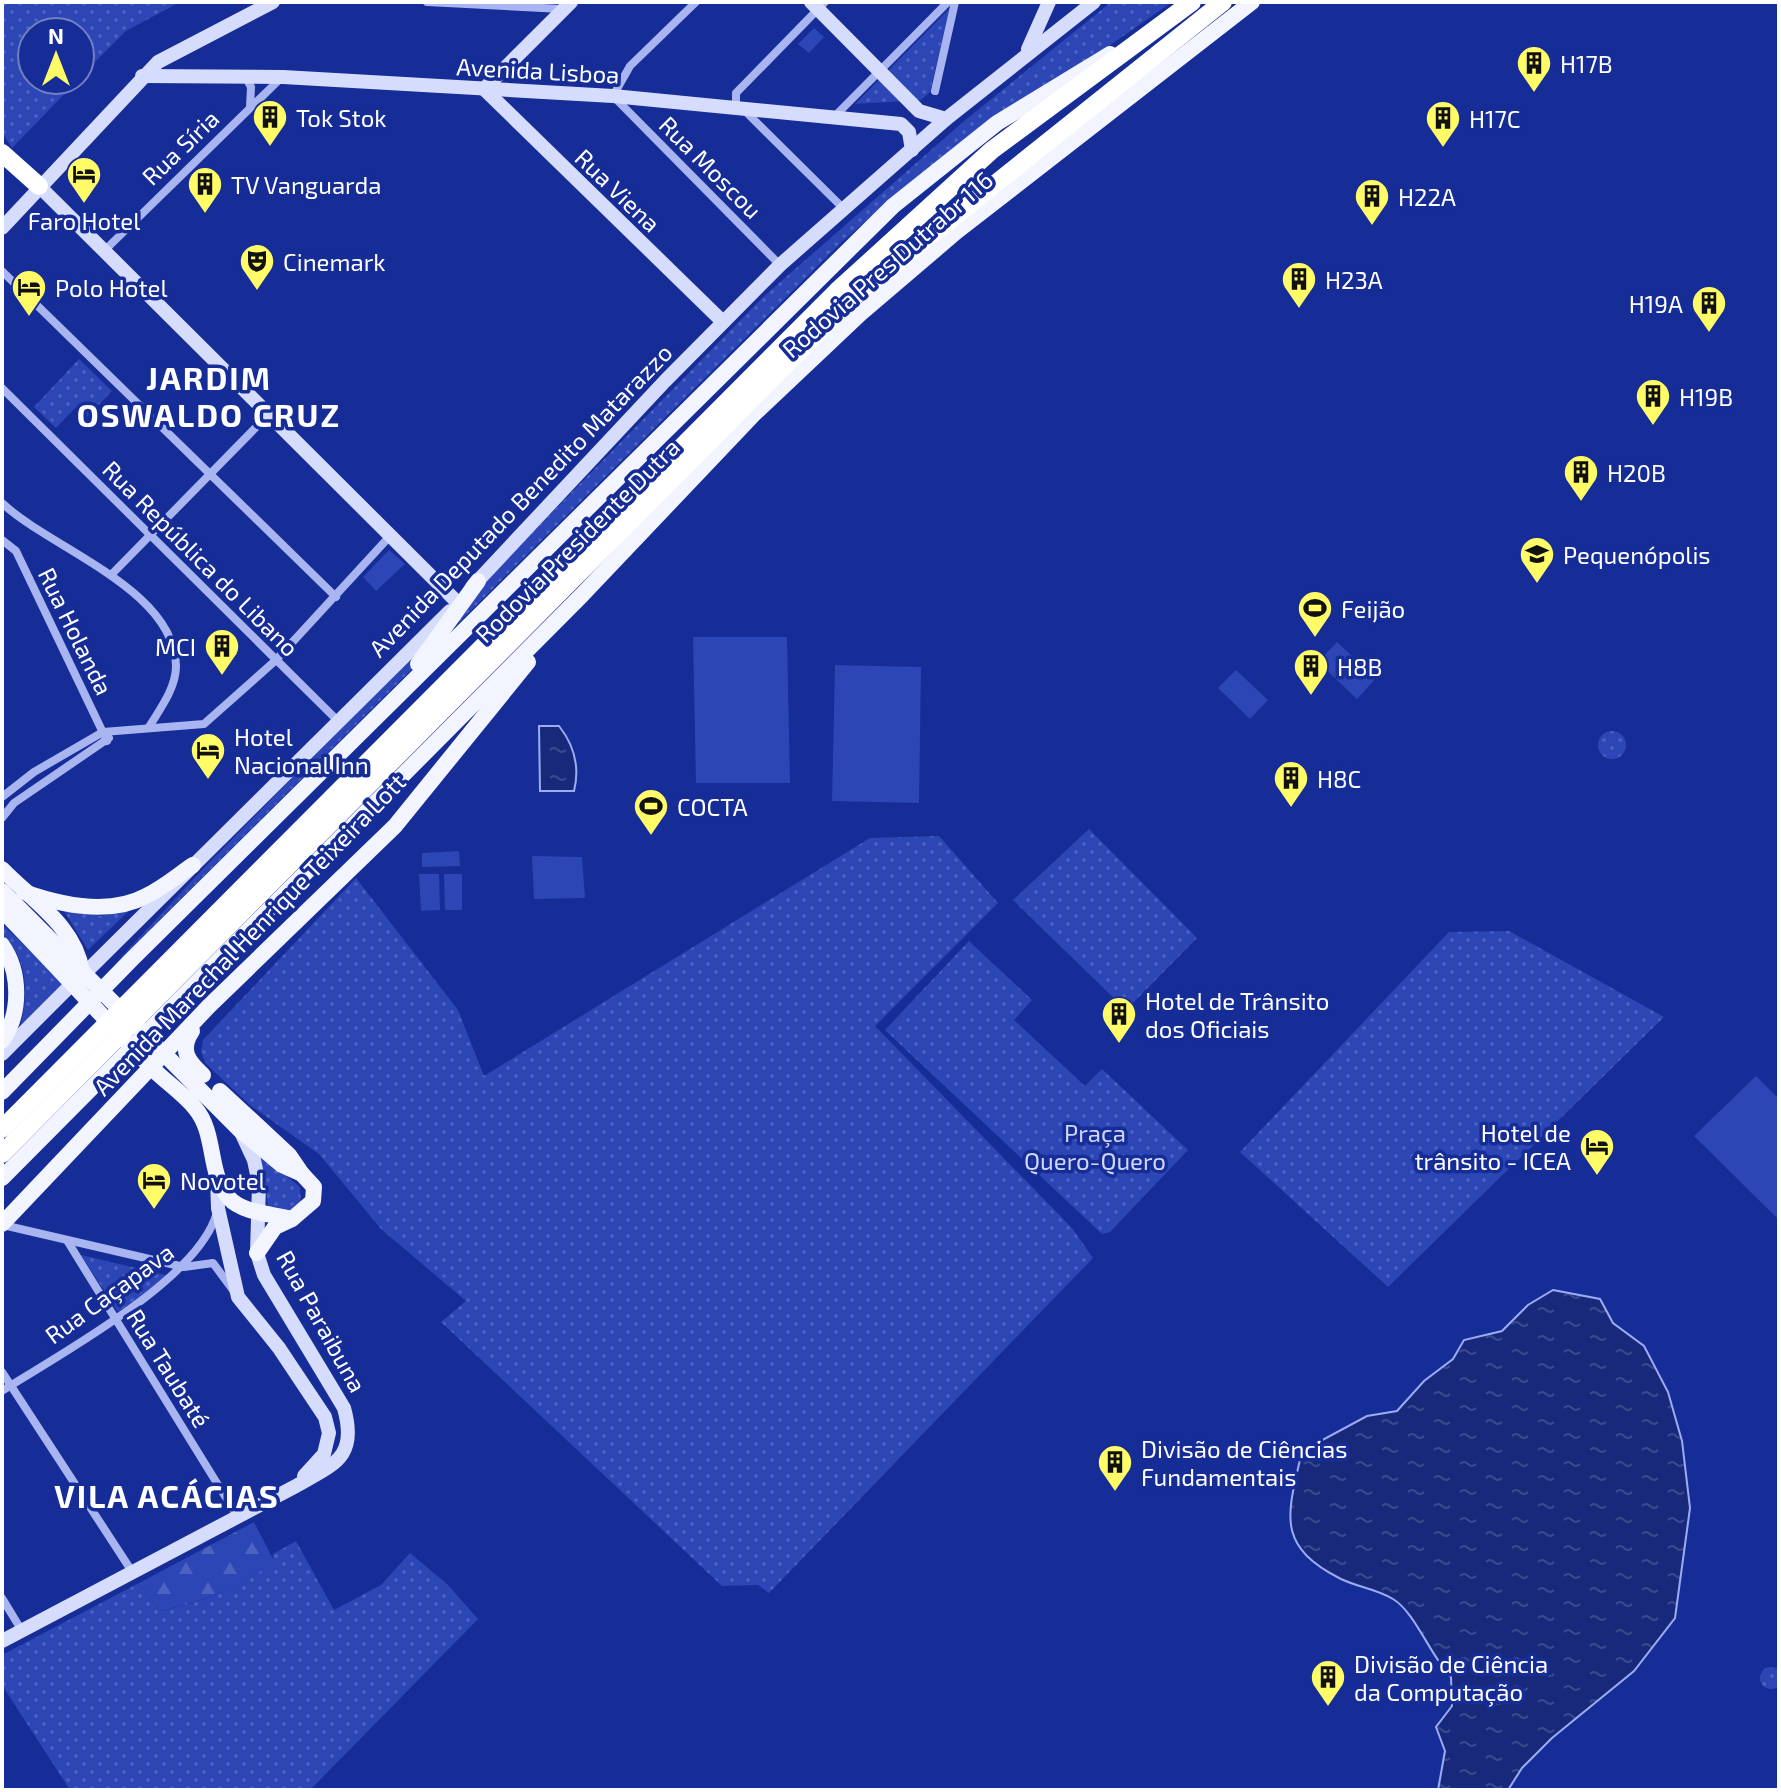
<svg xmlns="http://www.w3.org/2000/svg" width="1781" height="1792" font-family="'Exo 2',sans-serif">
  <defs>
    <pattern id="grass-dots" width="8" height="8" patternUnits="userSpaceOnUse" patternTransform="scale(2)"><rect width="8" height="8" fill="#2d46b5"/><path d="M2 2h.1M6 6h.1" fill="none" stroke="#4c62c0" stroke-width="1.8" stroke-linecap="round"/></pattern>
    <pattern id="forest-firs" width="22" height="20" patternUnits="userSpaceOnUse" patternTransform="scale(2)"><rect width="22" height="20" fill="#2d46b5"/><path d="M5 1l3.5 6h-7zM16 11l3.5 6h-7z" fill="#4c62c0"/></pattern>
    <pattern id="water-ripples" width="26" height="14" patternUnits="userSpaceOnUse" patternTransform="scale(2)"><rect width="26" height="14" fill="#18297b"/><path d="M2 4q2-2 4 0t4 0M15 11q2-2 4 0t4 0" fill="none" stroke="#3b498f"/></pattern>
  </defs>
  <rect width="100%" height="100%" fill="#162c96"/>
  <g fill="url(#grass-dots)">
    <path d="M2,2H180L126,31L80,77V32H32V80H78L12,148L2,132Z"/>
    <path d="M1111,2H1172L896,195L844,240L114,965L199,873L762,298L963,122Z"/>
    <path d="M949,9L930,92L921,100L855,104Z"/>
    <path d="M79,359L112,391L87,417L76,407L56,428L34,407Z"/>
    <circle cx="1612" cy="745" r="14"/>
    <path d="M1089,829L1197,938L1126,1010L1013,900Z"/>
    <path d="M939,836L998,903L875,1026L1072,1228L1093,1258L769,1593L758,1585L722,1586L441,1322L466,1301L381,1229L319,1154L251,1106L205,1063L201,1051L203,1040L356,878L458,1010L484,1076L870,838Z"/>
    <path d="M134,906L88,950L64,911L101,916Z"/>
    <path d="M2,924L66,984L18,1034C29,999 30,960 2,934Z"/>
    <path d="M1509,931L1664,1017L1388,1287L1240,1152L1449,932Z"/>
    <path d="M969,941L1032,1000L1014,1020L1085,1086L1102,1069L1188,1150L1110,1232L1102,1234L885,1030Z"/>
    <path d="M253,1148L300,1187L301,1205L289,1211L268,1207L265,1181Z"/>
    <path d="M81,1255L170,1276L118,1312Z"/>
    <path d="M296,1541L334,1610L381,1585L410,1553L447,1584L478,1619L310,1790H70L2,1685V1655L139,1583L160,1611C202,1601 240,1590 273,1561V1554Z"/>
    <circle cx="1771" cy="1678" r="11"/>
  </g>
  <path fill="url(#forest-firs)" d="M254,1522L274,1561C240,1590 202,1601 160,1611L139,1583Z"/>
  <g fill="#2d46b5">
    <path d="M814,28L824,37L809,53L798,44Z"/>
    <path d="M389,550L405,564L376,591L363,577Z"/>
    <path d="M693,637H787L790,783H696Z"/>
    <path d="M1337,642L1376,678L1357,699L1318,662Z"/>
    <path d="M835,665L921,667L919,803L832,801Z"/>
    <path d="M1236,670L1268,700L1250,719L1218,688Z"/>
    <path d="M459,851L460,866L422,867V853Z"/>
    <path d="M532,856L582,857L585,898L534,899Z"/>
    <path d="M419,874H439L440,910L421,911Z"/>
    <path d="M444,874H462V910H445Z"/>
    <path d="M1756,1076L1779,1099V1220L1694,1136Z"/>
  </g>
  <g fill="url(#water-ripples)" stroke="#9aacf4" stroke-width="2">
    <path d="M539,726H559C574,745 580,767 574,791H540Z"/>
    <path d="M1553,1290L1600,1299L1613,1323L1644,1346L1668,1392L1682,1441L1690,1508L1675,1618L1634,1671L1552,1738L1522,1768L1508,1790H1438L1445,1751L1436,1727L1452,1706L1451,1677C1431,1657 1415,1612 1393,1599C1377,1589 1357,1587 1341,1579C1274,1545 1288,1514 1302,1451L1367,1416L1397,1411L1424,1381L1453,1359L1464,1340L1502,1331L1528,1305Z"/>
  </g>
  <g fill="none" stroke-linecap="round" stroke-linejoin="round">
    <g stroke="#a8b5f1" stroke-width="8">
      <path d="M427,2L562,9"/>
      <path d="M696,2L630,66L613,96L780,265"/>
      <path d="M245,76L251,87L250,107"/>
      <path d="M935,91L955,2"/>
      <path d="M736,108V93L825,2"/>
      <path d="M745,111L844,209"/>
      <path d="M835,116L948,2"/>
      <path d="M104,251L281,78"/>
      <path d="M2,271L336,597"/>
      <path d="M2,388L339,722"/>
      <path d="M2,503C51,549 175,589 176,666C176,688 160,709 149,727"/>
      <path d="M2,540L16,551L107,741"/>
      <path d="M112,574L269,414"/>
      <path d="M2,797L34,772L103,732L204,724L276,660L390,536"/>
      <path d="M2,818L14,803L109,738"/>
      <path d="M3,1225L184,1267L213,1263L233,1290"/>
      <path d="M68,1242L236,1514"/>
      <path d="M2,1372L131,1570"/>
      <path d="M2,1391C60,1354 200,1279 217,1212"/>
      <path d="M2,1598L22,1631"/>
    </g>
    <g stroke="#d6dcfc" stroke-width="14">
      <path d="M811,2L919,111L946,119"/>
      <path d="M1028,49L1049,2"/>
      <path d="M142,76L283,77L613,96L901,124L909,132L912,150"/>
      <path d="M484,89L723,322"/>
      <path d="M484,89L571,2"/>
      <path d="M39,186L458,603"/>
      <path d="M2,228L158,62L273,2"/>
      <path d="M472,587L665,381L780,265L946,119L1094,2"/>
      <path d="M84,974L450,611"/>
      <path d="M2,1054L74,982"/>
      <path d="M217,1180L218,1208L238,1297L279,1348L325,1417L329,1433L324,1454L304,1476"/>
      <path d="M2,1641L296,1486C334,1464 358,1458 344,1408L264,1275L257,1253L259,1184L254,1160L240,1130"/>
    </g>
    <g stroke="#f2f4ff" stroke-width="16">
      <path d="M418,664L478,581"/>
      <path d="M2,869C33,901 75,926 82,972"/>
      <path d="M2,891L240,1130L282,1165L302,1174L314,1187L313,1201L292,1219C273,1214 242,1213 229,1198C207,1173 217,1134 195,1108C182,1092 164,1081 150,1066C100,1014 52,961 2,910"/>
      <path d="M24,892C61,905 109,916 146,896C163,888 178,875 193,865"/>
      <path d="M2,945C21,972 21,1014 2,1041"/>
      <path d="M192,1031C179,1050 188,1061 203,1075"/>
      <path d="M220,1091L289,1155L302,1174"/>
      <path d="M2,1092L133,958L893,206L997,123L1110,54"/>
      <path d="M2,1178L582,595L753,415L860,314L956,232L1252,2"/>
      <path d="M2,1224L209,1006L395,826L528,662"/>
      <path d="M257,1253L275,1227L292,1219"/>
    </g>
    <g stroke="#fff" stroke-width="18">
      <path d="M2,153L39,186"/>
      <path d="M2,1129L837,291L992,150L1192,2"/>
      <path d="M2,1154L851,299L1223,2"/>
    </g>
  </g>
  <defs>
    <g id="building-pin" transform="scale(1.8)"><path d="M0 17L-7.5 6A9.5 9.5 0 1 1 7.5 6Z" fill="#fffc68" stroke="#162c96"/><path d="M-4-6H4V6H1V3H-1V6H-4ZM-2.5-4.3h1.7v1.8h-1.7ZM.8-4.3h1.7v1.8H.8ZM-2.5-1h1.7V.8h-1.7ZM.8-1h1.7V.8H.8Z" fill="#111"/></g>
    <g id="hotel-pin" transform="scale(1.8)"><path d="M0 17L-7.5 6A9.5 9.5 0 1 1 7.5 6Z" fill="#fffc68" stroke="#162c96"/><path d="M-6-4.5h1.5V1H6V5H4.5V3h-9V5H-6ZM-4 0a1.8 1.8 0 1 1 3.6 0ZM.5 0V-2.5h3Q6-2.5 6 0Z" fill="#111"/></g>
    <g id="theatre-pin" transform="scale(1.8)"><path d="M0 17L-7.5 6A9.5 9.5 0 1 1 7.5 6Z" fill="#fffc68" stroke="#162c96"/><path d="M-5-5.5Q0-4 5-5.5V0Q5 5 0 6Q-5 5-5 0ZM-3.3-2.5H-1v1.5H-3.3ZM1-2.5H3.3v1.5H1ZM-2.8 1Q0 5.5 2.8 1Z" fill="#111"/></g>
    <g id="school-pin" transform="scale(1.8)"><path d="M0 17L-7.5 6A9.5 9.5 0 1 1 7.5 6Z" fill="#fffc68" stroke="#162c96"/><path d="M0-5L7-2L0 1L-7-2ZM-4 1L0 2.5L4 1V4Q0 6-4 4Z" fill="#111"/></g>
    <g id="stadium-pin" transform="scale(1.8)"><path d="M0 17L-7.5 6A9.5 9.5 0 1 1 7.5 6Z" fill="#fffc68" stroke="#162c96"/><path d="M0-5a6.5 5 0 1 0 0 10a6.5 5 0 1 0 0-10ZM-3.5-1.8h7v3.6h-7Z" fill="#111"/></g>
  </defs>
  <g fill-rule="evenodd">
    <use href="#building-pin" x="1534" y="63"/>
    <use href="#building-pin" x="270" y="117"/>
    <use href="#building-pin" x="1443" y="118"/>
    <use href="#hotel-pin" x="84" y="174"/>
    <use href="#building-pin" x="205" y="184"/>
    <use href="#building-pin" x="1372" y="196"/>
    <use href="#theatre-pin" x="257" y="261"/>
    <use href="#building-pin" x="1299" y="279"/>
    <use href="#hotel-pin" x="29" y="287"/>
    <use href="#building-pin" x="1709" y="303"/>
    <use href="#building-pin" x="1653" y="396"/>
    <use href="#building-pin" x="1581" y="472"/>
    <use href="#school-pin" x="1537" y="554"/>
    <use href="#stadium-pin" x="1315" y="608"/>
    <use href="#building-pin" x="222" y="646"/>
    <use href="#building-pin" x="1311" y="666"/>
    <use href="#hotel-pin" x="208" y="750"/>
    <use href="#building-pin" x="1291" y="778"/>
    <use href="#stadium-pin" x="651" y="806"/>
    <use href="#building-pin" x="1119" y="1014"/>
    <use href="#hotel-pin" x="1597" y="1146"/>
    <use href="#hotel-pin" x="154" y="1180"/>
    <use href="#building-pin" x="1115" y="1462"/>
    <use href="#building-pin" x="1328" y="1677"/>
  </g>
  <g text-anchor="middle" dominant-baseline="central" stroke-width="7" stroke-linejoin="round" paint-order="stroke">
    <g font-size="24" fill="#fff" stroke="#162c96" text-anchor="start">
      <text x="1560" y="63">H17B</text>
      <text x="296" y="117">Tok Stok</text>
      <text x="1469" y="118">H17C</text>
      <text x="231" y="184">TV Vanguarda</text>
      <text x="1398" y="196">H22A</text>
      <text x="84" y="220" text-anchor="middle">Faro Hotel</text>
      <text x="283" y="261">Cinemark</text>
      <text x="1325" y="279">H23A</text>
      <text x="55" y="287">Polo Hotel</text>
      <text x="1683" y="303" text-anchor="end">H19A</text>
      <text x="1679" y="396">H19B</text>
      <text x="1607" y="472">H20B</text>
      <text x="1563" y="554">Pequenópolis</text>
      <text x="1341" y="608">Feijão</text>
      <text x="196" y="646" text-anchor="end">MCI</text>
      <text x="1337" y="666">H8B</text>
      <text x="234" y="736">Hotel<tspan x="234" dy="28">Nacional Inn</tspan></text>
      <text x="1317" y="778">H8C</text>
      <text x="677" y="806">COCTA</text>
      <text x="1145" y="1000">Hotel de Trânsito<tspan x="1145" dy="28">dos Oficiais</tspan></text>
      <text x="1571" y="1132" text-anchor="end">Hotel de<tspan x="1571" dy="28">trânsito - ICEA</tspan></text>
      <text x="180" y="1180">Novotel</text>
      <text x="1141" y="1448">Divisão de Ciências<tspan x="1141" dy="28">Fundamentais</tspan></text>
      <text x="1354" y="1663">Divisão de Ciência<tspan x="1354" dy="28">da Computação</tspan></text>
    </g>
    <g font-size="24" fill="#fff" stroke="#162c96">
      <text transform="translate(538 70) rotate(3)">Avenida Lisboa</text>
      <text transform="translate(180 147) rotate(-44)">Rua Síria</text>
      <text transform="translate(711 167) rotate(45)">Rua Moscou</text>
      <text transform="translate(618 190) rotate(44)">Rua Viena</text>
      <text transform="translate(887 264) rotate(-41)">Rodovia Pres Dutrabr 116</text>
      <text transform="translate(520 500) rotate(-46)">Avenida Deputado Benedito Matarazzo</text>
      <text transform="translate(577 540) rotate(-45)">Rodovia Presidente Dutra</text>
      <text transform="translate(201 558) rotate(45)">Rua República do Libano</text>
      <text transform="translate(76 631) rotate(64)">Rua Holanda</text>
      <text transform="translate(249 934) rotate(-46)">Avenida Marechal Henrique Teixeira Lott</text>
      <text transform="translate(109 1293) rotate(-36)">Rua Caçapava</text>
      <text transform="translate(322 1321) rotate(61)">Rua Paraibuna</text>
      <text transform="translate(169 1368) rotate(58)">Rua Taubaté</text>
    </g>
    <g font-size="24" fill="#cfd7fc" stroke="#162c96">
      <text x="1095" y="1132">Praça<tspan x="1095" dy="28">Quero-Quero</tspan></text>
    </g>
    <g font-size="32" font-weight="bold" letter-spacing="2" fill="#fff" stroke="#162c96">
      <text x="209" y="377">JARDIM<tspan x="209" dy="37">OSWALDO CRUZ</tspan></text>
      <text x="167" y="1495">VILA ACÁCIAS</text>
    </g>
  </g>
  <rect width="1781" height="1792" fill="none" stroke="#ffffff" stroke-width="8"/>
  <g transform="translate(56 56)"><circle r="38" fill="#162c96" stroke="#7380c0" stroke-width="2"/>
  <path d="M0-6L14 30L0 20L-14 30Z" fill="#fffc68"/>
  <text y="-12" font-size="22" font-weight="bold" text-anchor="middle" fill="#ffffff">N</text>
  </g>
</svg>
